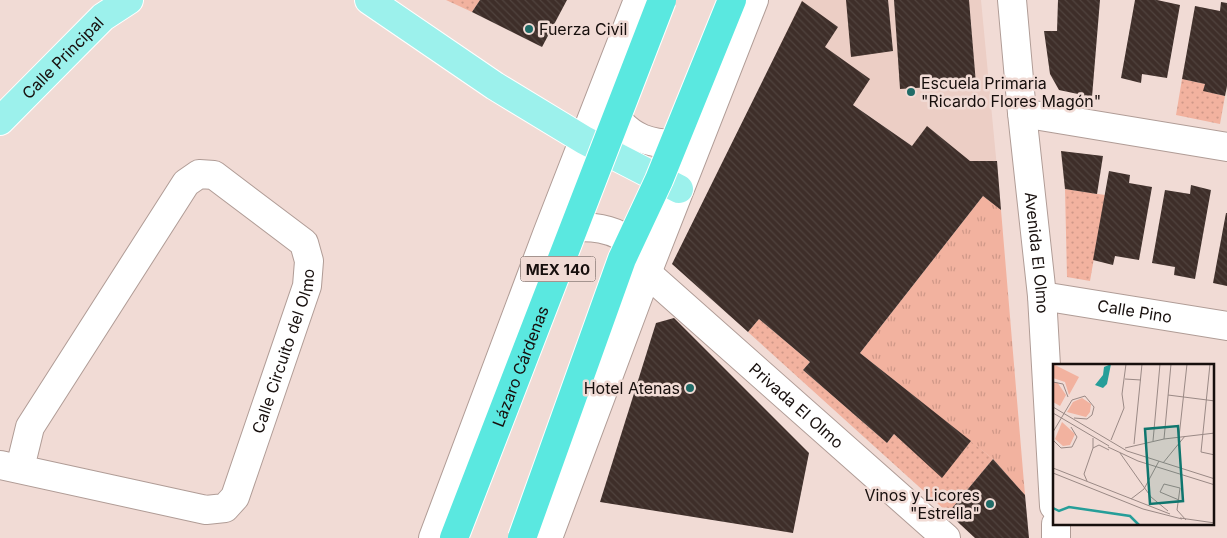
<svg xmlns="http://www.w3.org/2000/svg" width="1227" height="538" font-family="Inter,sans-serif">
  <defs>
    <pattern id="grass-dots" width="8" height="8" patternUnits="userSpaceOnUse" patternTransform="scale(1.25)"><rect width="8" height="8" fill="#f2b29f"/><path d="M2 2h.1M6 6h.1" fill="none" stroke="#cf9888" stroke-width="1.8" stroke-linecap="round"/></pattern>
    <pattern id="park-tufts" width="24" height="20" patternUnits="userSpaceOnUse" patternTransform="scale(1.25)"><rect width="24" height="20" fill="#f2b29f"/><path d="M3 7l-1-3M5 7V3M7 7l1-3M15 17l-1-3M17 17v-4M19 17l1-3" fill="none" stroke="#cf9888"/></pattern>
    <pattern id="building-back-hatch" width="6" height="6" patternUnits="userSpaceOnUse" patternTransform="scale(1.25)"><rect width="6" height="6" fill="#3e2e29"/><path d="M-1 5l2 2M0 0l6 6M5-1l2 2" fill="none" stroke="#50433e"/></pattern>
  </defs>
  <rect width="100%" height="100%" fill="#f1dbd5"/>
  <path fill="#eccec5" d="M802,0H981L1001,210L983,196L777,51Z"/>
  <g fill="url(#grass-dots)">
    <path d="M446,0H480L472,12Z"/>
    <path d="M1182,79L1205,84L1204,91L1225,96L1220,124L1176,115Z"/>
    <path d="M1065,189L1105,195L1090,281L1067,277Z"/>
    <path d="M759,319L810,362L803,370L887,443L894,434L942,477L971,441L993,459L948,513L748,332Z"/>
  </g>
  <path fill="url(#park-tufts)" d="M983,196L1001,210L1025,495L993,459L860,353Z"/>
  <g fill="url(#building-back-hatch)">
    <path d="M480,0H567L542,47L472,12Z"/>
    <path d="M846,0H888L893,51L851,57Z"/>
    <path d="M894,0H969L976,84L900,89Z"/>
    <path d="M1058,0H1100L1092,97L1059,90L1050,74L1044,31H1057Z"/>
    <path d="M1135,0H1157L1180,5L1167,78L1142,74L1141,83L1121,78Z"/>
    <path d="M802,1L838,27L825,47L870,79L853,105L912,146L927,126L970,161H997L1001,210L983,196L860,353L971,441L942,478L894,434L887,443L803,370L810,362L759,319L748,332L672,264Z"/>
    <path d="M1221,2L1227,3V86L1225,96L1203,91L1205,84L1182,79L1195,6L1220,11Z"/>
    <path d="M1061,151L1103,156L1097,194L1065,189Z"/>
    <path d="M1109,171L1130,175L1129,183L1152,187L1139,260L1115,256L1113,265L1093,260Z"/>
    <path d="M1191,185L1211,190L1195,279L1174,275L1175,267L1152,263L1165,190L1190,194Z"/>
    <path d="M1226,213H1227V286L1213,283Z"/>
    <path d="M674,318L809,453L793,533L600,502L656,323Z"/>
    <path d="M993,459L1025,495L1029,538H975L948,513Z"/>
  </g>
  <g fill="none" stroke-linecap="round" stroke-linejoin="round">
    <g stroke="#b09c96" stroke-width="30">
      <g id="minor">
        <path id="s1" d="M1012,0L1022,113L1042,296L1054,506"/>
        <path d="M605,99C625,141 654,148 697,142"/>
        <path d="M1022,113L1227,147"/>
        <path id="s2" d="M553,232C582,223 623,225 640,255C643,260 645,267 647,273L946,538"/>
        <path id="s3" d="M1042,296L1227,326"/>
        <path id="s4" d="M0,465L206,510L225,508L235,497L307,286L309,261L304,243L214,175L199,174L186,183L30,427L20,468"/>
        <path d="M1056,524V538"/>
        <path d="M433,538L547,234L638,0"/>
        <path d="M548,538L647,273L754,0"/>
      </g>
    </g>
    <g stroke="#fff" stroke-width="30">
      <g id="major">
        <path d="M369,0L495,86L584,140L679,189"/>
        <path id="s5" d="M0,121L103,17L129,0"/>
      </g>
    </g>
    <use href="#minor" stroke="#fff" stroke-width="28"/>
    <use href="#major" stroke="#9cf1ec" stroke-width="28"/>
    <g stroke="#fff" stroke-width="30" stroke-linecap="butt">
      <g id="highway-bridge">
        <path id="s6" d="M454,538L662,0"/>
        <path d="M522,538L622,259L659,180L732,0"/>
      </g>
    </g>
    <use href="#highway-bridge" stroke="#5ae8e0" stroke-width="28"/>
  </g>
  <g fill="#206b67" stroke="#f1dbd5" stroke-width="2">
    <circle cx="529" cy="29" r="5"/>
    <circle cx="911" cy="92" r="5"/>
    <circle cx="690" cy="388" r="5"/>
    <circle cx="990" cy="504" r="5"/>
  </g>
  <g text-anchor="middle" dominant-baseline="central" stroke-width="5" stroke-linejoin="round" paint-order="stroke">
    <rect fill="#f1dbd5" stroke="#584c49" stroke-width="1" x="520.5" y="256.5" width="75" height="25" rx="4"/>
    <g font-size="15" font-weight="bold" fill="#170f0d">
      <text x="558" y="269">MEX 140</text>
    </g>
    <g font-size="16" fill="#170f0d" stroke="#f1dbd5" text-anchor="start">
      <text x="539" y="29">Fuerza Civil</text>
      <text x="921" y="83">Escuela Primaria<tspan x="921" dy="18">"Ricardo Flores Magón"</tspan></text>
      <text x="680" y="388" text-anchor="end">Hotel Atenas</text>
      <text x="980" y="495" text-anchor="end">Vinos y Licores<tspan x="980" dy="18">"Estrella"</tspan></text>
    </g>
    <g font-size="16" fill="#170f0d" stroke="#f1dbd5">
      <text stroke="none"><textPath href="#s5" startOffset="89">Calle Principal</textPath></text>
      <text stroke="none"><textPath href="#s1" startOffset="254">Avenida El Olmo</textPath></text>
      <text stroke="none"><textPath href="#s3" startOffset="94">Calle Pino</textPath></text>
      <text stroke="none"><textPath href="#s4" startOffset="399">Calle Circuito del Olmo</textPath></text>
      <text stroke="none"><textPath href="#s6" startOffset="184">Lázaro Cárdenas</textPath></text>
      <text stroke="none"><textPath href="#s2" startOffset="316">Privada El Olmo</textPath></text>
    </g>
  </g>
  <g transform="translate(1053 364)">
    <rect width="161" height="161" fill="#f1dbd5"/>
    <path d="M0,0L26,13L16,31L12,18L0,14ZM0,18H4L13,31L7,42L0,38ZM29,34L38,40L37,48L33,53L14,48L20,38ZM9,58L22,70L17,81L10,82L2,75Z" fill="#f2b29f"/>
    <path d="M58,0L54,20L50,24L42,21L50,11L51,3Z" fill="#269e99"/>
    <path fill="none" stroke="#269e99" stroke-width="2.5" d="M0,144L6,147L16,143L77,152L86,161"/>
    <path fill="none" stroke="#9a8985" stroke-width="1" d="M157,0L148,88L162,91M72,15L88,16M0,18L10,20L15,33M115,31L162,37M19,36L32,32L41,43L39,51L34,55L21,54M0,43L74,87L162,115M0,49L56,82M0,68L19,36M126,73L134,0M111,75L118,0M0,76L8,84L19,83L24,73L18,63M58,76L71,44L69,30L73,0M100,77L107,0M81,80L89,0M55,83L85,97L162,121M40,84L46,81L56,86M72,84L111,75L162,69M67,89L98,133L115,147M110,99L132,72M0,104L117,150M0,109L90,145L129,155M34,117L31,110L40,84V74M78,135L91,125L106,97M126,136L107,128L111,120L127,124L124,146L133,156M127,154L162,159"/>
    <path fill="#0f766e" fill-opacity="0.15" stroke="#0f766e" stroke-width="2.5" d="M125,62L130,137L97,140L92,65Z"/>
    <rect width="161" height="161" fill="none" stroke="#170f0d" stroke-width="2.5"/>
  </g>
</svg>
